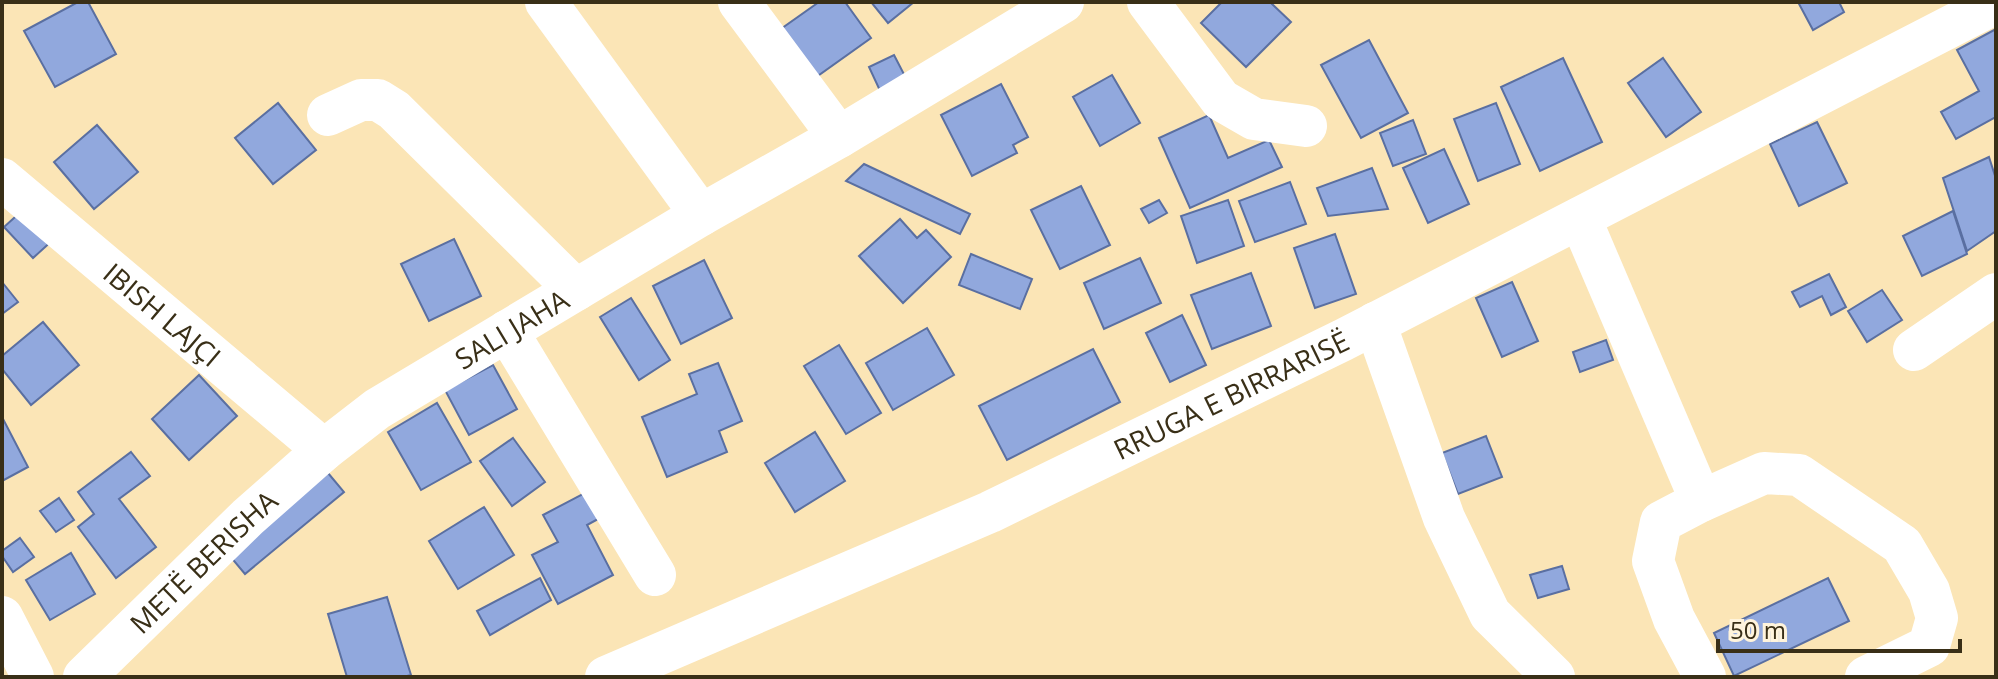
<svg xmlns="http://www.w3.org/2000/svg" width="1998" height="679" font-family="'Open Sans',sans-serif">
  <rect width="100%" height="100%" fill="#fbe5b6"/>
  <g fill="#91a8dd" stroke="#5a6fa1" stroke-width="2">
    <path d="M78,2H88L116,54L55,87L24,31Z"/>
    <path d="M819,2H845L871,38L812,80L778,31Z"/>
    <path d="M871,2H914L888,23Z"/>
    <path d="M1222,2H1270L1291,22L1246,67L1201,23Z"/>
    <path d="M1798,2H1839L1844,12L1813,30Z"/>
    <path d="M1996,29V117L1956,139L1941,112L1979,91L1957,50Z"/>
    <path d="M1369,40L1408,113L1361,138L1321,65Z"/>
    <path d="M894,55L908,82L882,95L869,67Z"/>
    <path d="M1563,58L1602,142L1540,171L1501,87Z"/>
    <path d="M1663,58L1701,112L1666,137L1628,83Z"/>
    <path d="M1112,75L1140,123L1100,146L1073,97Z"/>
    <path d="M1001,84L1028,137L1013,145L1017,153L972,176L941,115Z"/>
    <path d="M278,103L316,150L273,184L235,138Z"/>
    <path d="M1496,103L1520,164L1478,181L1454,119Z"/>
    <path d="M1209,115L1228,158L1269,140L1282,167L1190,208L1159,138Z"/>
    <path d="M1413,120L1426,154L1393,166L1380,133Z"/>
    <path d="M1817,122L1847,183L1799,206L1770,144Z"/>
    <path d="M97,125L138,172L94,209L54,162Z"/>
    <path d="M1444,149L1469,204L1428,223L1403,168Z"/>
    <path d="M1989,157L1996,179V231L1967,251L1943,178Z"/>
    <path d="M864,164L970,214L960,234L846,181Z"/>
    <path d="M1372,168L1388,209L1328,216L1317,188Z"/>
    <path d="M1290,182L1306,224L1255,242L1239,201Z"/>
    <path d="M1081,186L1110,245L1060,269L1031,210Z"/>
    <path d="M1159,200L1167,213L1149,223L1141,209Z"/>
    <path d="M1228,200L1244,246L1197,263L1181,216Z"/>
    <path d="M25,208L54,239L33,258L4,227Z"/>
    <path d="M1953,211L1967,254L1922,276L1903,236Z"/>
    <path d="M900,219L917,238L926,230L951,257L903,303L859,256Z"/>
    <path d="M1335,234L1356,294L1315,308L1294,248Z"/>
    <path d="M454,239L481,296L429,321L401,264Z"/>
    <path d="M971,254L1032,279L1020,309L959,285Z"/>
    <path d="M1140,258L1161,303L1104,329L1084,283Z"/>
    <path d="M704,260L732,318L681,344L653,286Z"/>
    <path d="M1251,273L1271,326L1212,349L1191,295Z"/>
    <path d="M1829,274L1846,307L1831,315L1822,296L1800,307L1792,292Z"/>
    <path d="M2,282L18,302L2,314Z"/>
    <path d="M1512,282L1538,341L1502,357L1476,298Z"/>
    <path d="M1882,290L1902,320L1867,342L1848,311Z"/>
    <path d="M631,298L670,360L639,380L600,317Z"/>
    <path d="M1182,315L1206,365L1170,382L1146,333Z"/>
    <path d="M43,322L79,365L31,405L2,369V356Z"/>
    <path d="M927,328L954,375L893,410L866,363Z"/>
    <path d="M1606,340L1613,360L1580,372L1573,352Z"/>
    <path d="M839,345L881,413L846,434L804,366Z"/>
    <path d="M1093,349L1120,402L1007,460L979,406Z"/>
    <path d="M718,363L742,421L719,431L727,452L667,477L642,417L697,394L689,374Z"/>
    <path d="M493,365L517,409L469,435L445,390Z"/>
    <path d="M199,375L237,416L189,460L152,419Z"/>
    <path d="M437,403L471,462L421,490L388,432Z"/>
    <path d="M2,417L28,467L2,481Z"/>
    <path d="M815,432L845,481L795,512L765,463Z"/>
    <path d="M1486,436L1502,477L1458,494L1442,453Z"/>
    <path d="M513,438L545,482L512,506L480,461Z"/>
    <path d="M131,452L150,476L119,499L156,547L116,578L78,527L94,514L78,492Z"/>
    <path d="M328,473L344,492L245,574L229,555Z"/>
    <path d="M598,486L611,512L587,525L613,575L558,604L532,555L558,542L543,515Z"/>
    <path d="M59,498L74,520L56,532L40,511Z"/>
    <path d="M484,507L514,555L458,589L429,541Z"/>
    <path d="M20,538L34,557L13,572L2,556V551Z"/>
    <path d="M71,553L95,594L50,620L26,580Z"/>
    <path d="M1562,566L1569,589L1538,598L1530,575Z"/>
    <path d="M540,578L551,600L490,635L477,611Z"/>
    <path d="M1828,578L1849,621L1734,676L1714,633Z"/>
    <path d="M387,597L411,675L403,677H347L328,614Z"/>
  </g>
  <g fill="none" stroke-linecap="round" stroke-linejoin="round">
    <g stroke="#fff" stroke-width="42">
      <path d="M546,2L701,215"/>
      <path d="M739,2L839,137"/>
      <path d="M1148,2L1221,100L1254,119L1306,126"/>
      <path d="M328,115L361,100H378L394,110L576,290"/>
      <path id="s1" d="M2,179L324,450"/>
      <path d="M1580,218L1701,501"/>
      <path d="M1375,323L1444,518L1490,614L1554,677"/>
      <path d="M507,331L655,575"/>
      <path d="M1914,350L1996,294"/>
      <path d="M2,617L33,677"/>
      <path id="s2" d="M84,677L248,517L324,450L377,409L701,215L839,137L1063,2"/>
      <path id="s3" d="M606,677L990,512L1343,340L1996,3"/>
      <path d="M1705,677L1674,619L1653,561L1661,522L1701,501L1764,473L1799,475L1902,545L1929,591L1937,618L1929,646L1866,677"/>
    </g>
  </g>
  <g text-anchor="middle" dominant-baseline="central" stroke-width="6" stroke-linejoin="round" paint-order="stroke">
    <g font-size="28" fill="#392f17" stroke="#fff4dc">
      <text stroke="none"><textPath href="#s1" startOffset="210">IBISH LAJÇI</textPath></text>
      <text stroke="none"><textPath href="#s2" startOffset="554">SALI JAHA</textPath></text>
      <text stroke="none"><textPath href="#s3" startOffset="686">RRUGA E BIRRARISË</textPath></text>
      <text stroke="none"><textPath href="#s2" startOffset="166">METË BERISHA</textPath></text>
    </g>
  </g>
  <rect width="1998" height="679" fill="none" stroke="#392f17" stroke-width="8"/>
  <path d="M1718 639v12h242v-12" fill="none" stroke="#392f17" stroke-width="4"/>
  <text x="1730" y="639" font-size="24" fill="#392f17" stroke="#fff4dc" stroke-width="6" paint-order="stroke">50 m</text>
</svg>
